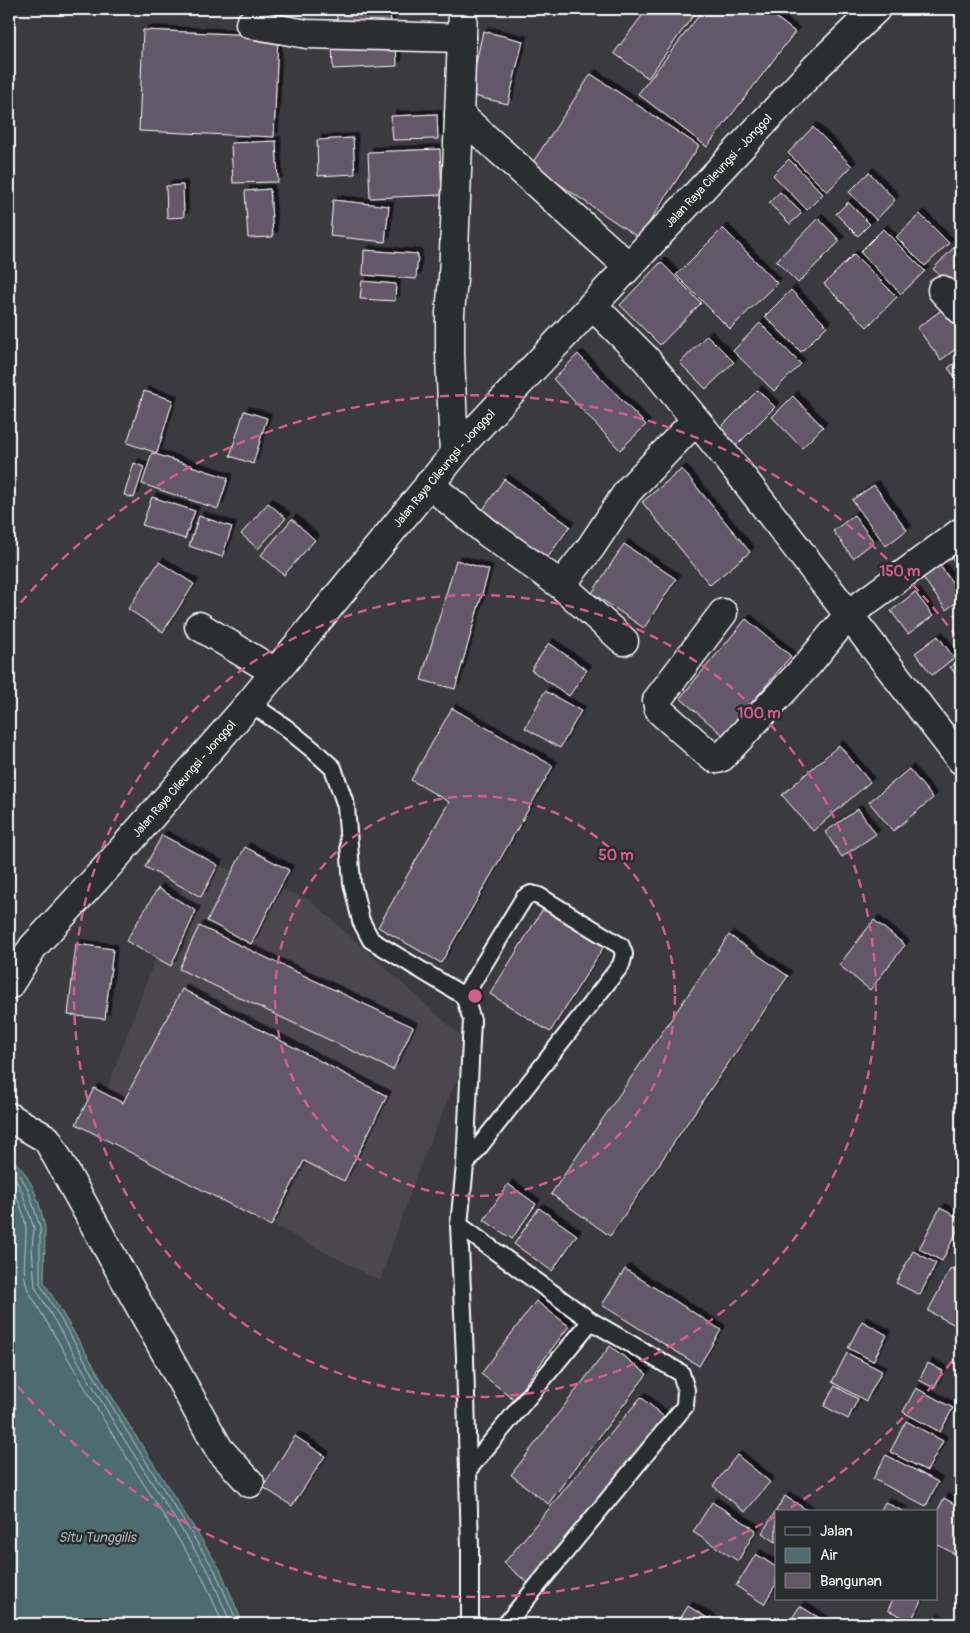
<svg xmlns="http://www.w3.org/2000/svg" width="970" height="1633" font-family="Pangolin,sans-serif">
  <defs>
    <filter id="shadow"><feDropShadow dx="4.5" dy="-4.5" stdDeviation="0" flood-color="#0009"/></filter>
  </defs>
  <rect width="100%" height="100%" fill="#3b3a3f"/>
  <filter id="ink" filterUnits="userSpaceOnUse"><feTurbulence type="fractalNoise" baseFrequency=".02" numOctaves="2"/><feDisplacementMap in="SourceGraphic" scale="10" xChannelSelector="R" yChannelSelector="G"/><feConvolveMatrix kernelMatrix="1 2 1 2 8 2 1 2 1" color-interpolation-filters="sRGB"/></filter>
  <g filter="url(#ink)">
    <path fill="#4b474f" d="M193,856L310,900L471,1045L418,1170L380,1281L92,1130Z"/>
    <path fill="#4d6c6f" stroke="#94a7a9" d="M9,1158L14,1160L24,1172L33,1187L40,1207L45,1227L44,1282L127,1422L220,1569L243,1624H9Z"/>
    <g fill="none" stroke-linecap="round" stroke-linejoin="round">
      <g stroke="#b8c4c5" stroke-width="1">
        <path d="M9,1163L20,1175L28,1189L40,1227V1284L123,1425L215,1571L238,1624"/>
        <path d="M9,1172L15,1178L22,1192L34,1228L32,1248L35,1287L117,1428L210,1574L231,1624"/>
        <path d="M9,1183C17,1196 26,1215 26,1231C26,1250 21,1273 28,1290L111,1432L203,1578L223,1624"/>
      </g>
    </g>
    <g fill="#635867" stroke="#fff" filter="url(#shadow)">
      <path d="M336,9H390L391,25L338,29Z"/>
      <path d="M647,9H698L648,78L614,53Z"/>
      <path d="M704,9H765L795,32L707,147L638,94Z"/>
      <path d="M143,30L278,36L274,137L139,131Z"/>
      <path d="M483,31L523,41L508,104L469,95Z"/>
      <path d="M396,41L397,66L333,69L332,44Z"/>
      <path d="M591,74L699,146L639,238L531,165Z"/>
      <path d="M437,114L438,139L393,140L391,116Z"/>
      <path d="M813,127L852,166L827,192L788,153Z"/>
      <path d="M353,138L355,174L318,176L317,140Z"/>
      <path d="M276,141L278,182L233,183L231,143Z"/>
      <path d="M440,149L442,195L370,198L368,152Z"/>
      <path d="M789,159L823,194L807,210L773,175Z"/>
      <path d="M869,172L895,200L876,220L849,192Z"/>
      <path d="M183,185L184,217L167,218L166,186Z"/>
      <path d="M270,189L273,237L248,238L245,191Z"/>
      <path d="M780,192L802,213L790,224L769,203Z"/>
      <path d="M333,200L389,206L385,242L330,236Z"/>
      <path d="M848,202L870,224L858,236L836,214Z"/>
      <path d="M920,214L949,243L925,266L896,237Z"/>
      <path d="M818,218L840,241L798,283L776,261Z"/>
      <path d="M723,228L777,283L730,329L676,275Z"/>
      <path d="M883,229L925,271L901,294L860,252Z"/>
      <path d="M961,240V296L933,269Z"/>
      <path d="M364,250L418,254L416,279L363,275Z"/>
      <path d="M854,254L897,297L867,327L824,284Z"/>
      <path d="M661,262L701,303L660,345L620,305Z"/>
      <path d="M362,281L396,284L395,301L360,299Z"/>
      <path d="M791,290L827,326L801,352L765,316Z"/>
      <path d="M944,308L961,331V345L941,360L917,328Z"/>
      <path d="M760,323L801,364L774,391L733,351Z"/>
      <path d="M707,335L734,362L706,389L680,363Z"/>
      <path d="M578,354L646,425L620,450L553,379Z"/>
      <path d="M961,358V385L948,368Z"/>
      <path d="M758,390L775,407L736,446L719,429Z"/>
      <path d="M144,391L173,400L157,453L127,443Z"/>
      <path d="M793,396L823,427L802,448L772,417Z"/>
      <path d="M244,411L267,418L253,464L230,456Z"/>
      <path d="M152,453L228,478L218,509L142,484Z"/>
      <path d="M134,463L144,467L134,498L124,495Z"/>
      <path d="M682,469L750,552L710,585L642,502Z"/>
      <path d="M504,479L570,526L544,563L478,517Z"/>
      <path d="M874,485L907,530L886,546L852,500Z"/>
      <path d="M152,497L195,511L185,539L142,525Z"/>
      <path d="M268,503L286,518L258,549L241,534Z"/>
      <path d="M854,515L874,542L853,558L833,531Z"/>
      <path d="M199,516L232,527L222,557L189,546Z"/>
      <path d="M292,519L315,540L284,575L261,555Z"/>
      <path d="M624,544L676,579L644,628L592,593Z"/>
      <path d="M961,544V571L948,553Z"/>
      <path d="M456,560L489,570L455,689L421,680Z"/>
      <path d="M159,562L194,584L163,632L128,609Z"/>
      <path d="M938,563L961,594V599L946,610L921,575Z"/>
      <path d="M915,592L933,616L908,634L891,611Z"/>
      <path d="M746,619L791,656L724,736L680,698Z"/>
      <path d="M938,636L954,658L932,675L915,653Z"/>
      <path d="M549,643L587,670L569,696L531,670Z"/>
      <path d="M961,659V681L950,667Z"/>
      <path d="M545,691L581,711L560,748L525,728Z"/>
      <path d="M452,708L553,766L441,963L378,927L449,802L411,780Z"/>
      <path d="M839,745L870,782L813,831L782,795Z"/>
      <path d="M909,769L933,798L893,831L869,802Z"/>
      <path d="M858,809L876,834L842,857L825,832Z"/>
      <path d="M162,835L218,865L201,897L145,867Z"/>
      <path d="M245,847L289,870L251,944L207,921Z"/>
      <path d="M158,888L196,911L171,966L126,941Z"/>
      <path d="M546,904L606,943L550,1032L490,994Z"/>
      <path d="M874,920L905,945L870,990L839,965Z"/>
      <path d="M199,926L413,1027L393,1070L179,969Z"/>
      <path d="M729,935L788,976L610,1236L551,1194Z"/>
      <path d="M76,944L113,949L105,1019L68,1015Z"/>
      <path d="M182,989L387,1096L344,1181L304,1161L271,1226L76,1124L94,1088L123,1103Z"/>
      <path d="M508,1184L536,1204L512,1239L484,1220Z"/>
      <path d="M539,1208L577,1235L552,1271L514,1244Z"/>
      <path d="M940,1208L961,1219V1223L942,1261L919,1249Z"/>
      <path d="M913,1251L936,1263L920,1295L896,1283Z"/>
      <path d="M951,1268L961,1273V1328L928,1311Z"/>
      <path d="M625,1269L721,1330L699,1366L602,1305Z"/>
      <path d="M536,1301L569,1326L514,1399L481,1374Z"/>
      <path d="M862,1321L887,1335L873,1361L848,1348Z"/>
      <path d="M610,1346L647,1374L548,1504L511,1475Z"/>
      <path d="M847,1353L882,1371L866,1401L832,1382Z"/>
      <path d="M928,1363L943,1371L934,1388L919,1380Z"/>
      <path d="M835,1386L858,1399L848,1419L824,1406Z"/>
      <path d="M916,1388L953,1408L940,1432L903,1412Z"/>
      <path d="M641,1397L670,1422L534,1588L504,1563Z"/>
      <path d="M906,1421L943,1441L927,1471L890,1452Z"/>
      <path d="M295,1436L325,1456L292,1506L263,1487Z"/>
      <path d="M737,1455L770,1482L745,1512L713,1486Z"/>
      <path d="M886,1455L938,1482L926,1506L873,1479Z"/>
      <path d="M785,1496L810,1512H776V1542L762,1533Z"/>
      <path d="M944,1498L961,1508V1546L957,1555L936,1544V1514Z"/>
      <path d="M712,1502L756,1530L738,1561L693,1532Z"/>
      <path d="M885,1502L904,1512H880Z"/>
      <path d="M756,1554L776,1567V1584L764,1604L736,1586Z"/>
      <path d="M893,1599H922L911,1621L888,1610Z"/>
      <path d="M688,1606L717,1624H677Z"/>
      <path d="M800,1606L829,1624H788Z"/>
      <path d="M934,1618L945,1624H930Z"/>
    </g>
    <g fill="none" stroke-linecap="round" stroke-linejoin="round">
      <g stroke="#fff" stroke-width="20">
        <g id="lane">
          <path d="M250,703L285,727L312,749L333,768L346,806L352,883L361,921L371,940L464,996L472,1020L465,1165L459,1225L465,1357L470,1549V1624"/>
          <path d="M464,996L524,898L531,894L539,896L621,946L624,954L621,965L465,1165"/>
          <path d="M459,1225L591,1321L681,1373L686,1390L685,1406L506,1624"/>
          <path d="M468,1470L591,1321"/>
        </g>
      </g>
      <g stroke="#fff" stroke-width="31">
        <g id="street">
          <path d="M250,24L307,34L462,38"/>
          <path d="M459,114L628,266"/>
          <path d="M942,290L961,310"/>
          <path d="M592,305L645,358L732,464L961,760"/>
          <path d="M429,484L488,533L561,585L624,641"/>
          <path d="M561,585L591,547L628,491L695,421"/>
          <path d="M723,613L657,700L658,707L661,712L712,757L717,759L722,757L809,663L849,614L961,532"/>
          <path d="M199,626L275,672"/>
          <path d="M9,1117L47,1139L219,1449L250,1483"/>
        </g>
      </g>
      <g stroke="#fff" stroke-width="31">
        <path id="secondary" d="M454,454L450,354V313L453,279L463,9"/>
      </g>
      <g stroke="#fff" stroke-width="31">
        <g id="primary">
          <path id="s1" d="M9,985L33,947L107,867L250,703L467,439L815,68L876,9"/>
        </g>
      </g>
      <use href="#lane" stroke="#2a2d2e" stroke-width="16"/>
      <use href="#street" stroke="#2a2d2e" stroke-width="28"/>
      <use href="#secondary" stroke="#2a2d2e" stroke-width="28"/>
      <use href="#primary" stroke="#2a2d2e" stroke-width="28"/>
    </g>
  </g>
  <g fill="none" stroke="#d45d8c" stroke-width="2.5" stroke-dasharray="9 6">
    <circle cx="475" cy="996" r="200"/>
    <circle cx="475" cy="996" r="401"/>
    <path d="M961 1349A601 601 0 0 1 785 1511M776 1516A601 601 0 0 1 11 1378M11 614A601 601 0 0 1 961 643"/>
  </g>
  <g text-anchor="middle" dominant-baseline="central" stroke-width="5" stroke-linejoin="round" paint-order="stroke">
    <g font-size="12" fill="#fff" stroke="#2a2d2e">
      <text stroke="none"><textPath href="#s1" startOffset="1081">Jalan Raya Cileungsi - Jonggol</textPath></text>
      <text stroke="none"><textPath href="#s1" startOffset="676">Jalan Raya Cileungsi - Jonggol</textPath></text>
      <text stroke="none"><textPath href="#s1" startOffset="271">Jalan Raya Cileungsi - Jonggol</textPath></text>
    </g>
    <g font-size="14" font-style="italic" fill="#a6b6b7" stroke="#2a2d2e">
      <text x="97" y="1537">Situ Tunggilis</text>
    </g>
  </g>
  <circle cx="475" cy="996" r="8" fill="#d45d8c" stroke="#2a2d2e" stroke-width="2.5"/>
  <g font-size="15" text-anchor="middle" font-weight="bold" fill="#d45d8c" stroke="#2a2d2e" stroke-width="5" stroke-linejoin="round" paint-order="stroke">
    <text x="900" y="576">150 m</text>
    <text x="759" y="718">100 m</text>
    <text x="616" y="860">50 m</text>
  </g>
  <rect width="970" height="1633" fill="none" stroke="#2a2d2e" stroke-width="30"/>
  <rect x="15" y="15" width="940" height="1603" fill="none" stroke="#fff" stroke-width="2" filter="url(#ink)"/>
  <rect x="775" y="1510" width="162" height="90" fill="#2a2d2e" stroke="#7f8182"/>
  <rect x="785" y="1527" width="25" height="8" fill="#2a2d2e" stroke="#7f8182"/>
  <text x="820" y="1536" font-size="15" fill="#ffffff">Jalan</text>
  <rect x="785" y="1548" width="25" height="15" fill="#4d6c6f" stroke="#7f8182"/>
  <text x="820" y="1560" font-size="15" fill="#ffffff">Air</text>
  <rect x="785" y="1573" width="25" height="15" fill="#635867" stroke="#7f8182"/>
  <text x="820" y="1586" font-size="15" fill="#ffffff">Bangunan</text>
</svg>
